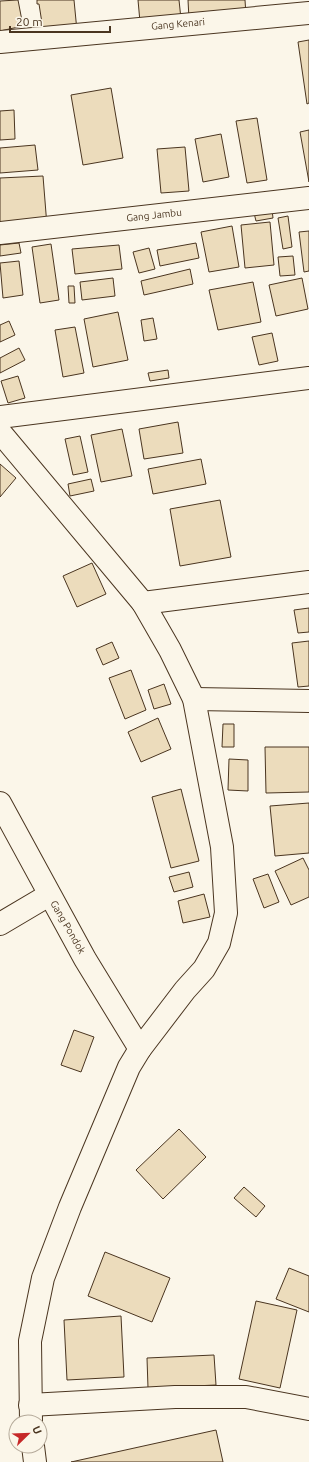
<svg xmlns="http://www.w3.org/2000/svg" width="309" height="1462" font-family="Ubuntu,sans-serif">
  <rect width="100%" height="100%" fill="#fbf6e9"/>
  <g fill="#ecdcbc" stroke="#4a3520">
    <path d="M18,0L23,26L0,31V1Z"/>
    <path d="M37,0H74L77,31L44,36L39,4H37Z"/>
    <path d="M138,0H179L181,19L140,22Z"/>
    <path d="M188,0H245L246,15L189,19Z"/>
    <path d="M309,40V103L307,104L298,42Z"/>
    <path d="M111,88L123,158L83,165L71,95Z"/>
    <path d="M14,110L15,139L0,140V111Z"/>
    <path d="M257,118L267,180L247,183L236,121Z"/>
    <path d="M309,130V182L300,132Z"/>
    <path d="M221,134L229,177L203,182L195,139Z"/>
    <path d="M35,145L38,170L0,173V148Z"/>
    <path d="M185,147L189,191L161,193L157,149Z"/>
    <path d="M43,176L47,226L0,229V178Z"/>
    <path d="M272,210L273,218L256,221L254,213Z"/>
    <path d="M288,216L292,247L283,249L278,218Z"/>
    <path d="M270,222L274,265L245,268L241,225Z"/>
    <path d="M232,226L239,267L209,272L201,232Z"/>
    <path d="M309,231V271L304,272L299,232Z"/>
    <path d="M19,243L21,253L0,256V245Z"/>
    <path d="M196,243L199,258L160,266L157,250Z"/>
    <path d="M51,244L59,300L40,303L32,247Z"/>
    <path d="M119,245L122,269L75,274L72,249Z"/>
    <path d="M149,248L155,269L139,273L133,252Z"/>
    <path d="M293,256L295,275L280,276L278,257Z"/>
    <path d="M19,261L23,295L3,298L0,263Z"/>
    <path d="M190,269L193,284L144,295L141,281Z"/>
    <path d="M113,278L115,296L82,300L80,282Z"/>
    <path d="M302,278L308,309L276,316L269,285Z"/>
    <path d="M253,282L261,322L218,330L209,290Z"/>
    <path d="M68,286H74L75,303H69Z"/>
    <path d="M118,312L128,360L93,367L84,319Z"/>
    <path d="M153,318L157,339L144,341L141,320Z"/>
    <path d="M9,321L15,335L0,342V325Z"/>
    <path d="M75,327L84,373L63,377L55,330Z"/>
    <path d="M272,333L278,361L259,365L252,337Z"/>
    <path d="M19,348L25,360L0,373V358Z"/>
    <path d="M168,370L169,378L150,381L148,373Z"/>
    <path d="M18,376L25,398L8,403L1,381Z"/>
    <path d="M178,422L183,453L144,459L139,429Z"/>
    <path d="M122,429L132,476L101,482L91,435Z"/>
    <path d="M80,436L88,472L73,475L65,439Z"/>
    <path d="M201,459L206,484L153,494L148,469Z"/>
    <path d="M0,464L16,478L0,497Z"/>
    <path d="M91,479L94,491L70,496L68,484Z"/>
    <path d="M220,500L231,557L180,566L170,509Z"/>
    <path d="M92,563L106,594L77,607L63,576Z"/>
    <path d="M309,608V632L298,633L294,610Z"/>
    <path d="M309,641V686L298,687L292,643Z"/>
    <path d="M112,642L119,658L103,665L96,649Z"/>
    <path d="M131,670L146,710L125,719L109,678Z"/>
    <path d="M164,684L171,704L154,709L148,690Z"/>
    <path d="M158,718L171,749L141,762L128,732Z"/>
    <path d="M223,724H234V747H222Z"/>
    <path d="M265,747H309V792L266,793Z"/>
    <path d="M229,759L248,760V791L228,790Z"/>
    <path d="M181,789L199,861L171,868L152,797Z"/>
    <path d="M309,803V853L275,856L270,806Z"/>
    <path d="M303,858L309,870V897L291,905L275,871Z"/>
    <path d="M189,872L193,887L174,892L169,877Z"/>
    <path d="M268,874L279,902L264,908L253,879Z"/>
    <path d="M204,894L210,917L183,923L178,901Z"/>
    <path d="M74,1030L94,1037L81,1072L61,1065Z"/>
    <path d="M179,1129L206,1157L163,1199L136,1170Z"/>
    <path d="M244,1187L265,1206L256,1217L234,1198Z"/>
    <path d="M105,1252L170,1278L152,1322L88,1296Z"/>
    <path d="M289,1268L309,1276V1312L276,1299Z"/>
    <path d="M256,1301L297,1310L280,1388L239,1379Z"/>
    <path d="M121,1316L124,1377L67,1380L64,1320Z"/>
    <path d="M214,1355L216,1385L148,1388L147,1358Z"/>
    <path d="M216,1430L223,1462H71Z"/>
  </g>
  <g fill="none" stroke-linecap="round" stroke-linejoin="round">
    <g stroke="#4a3520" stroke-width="24">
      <g id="minor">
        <path d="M0,42L309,13"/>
        <path d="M0,233L309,198"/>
        <path d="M0,417L309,378"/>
        <path d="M0,432L143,603L170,650L194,699L222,847L226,913L219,943L204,969L185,990L140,1049L129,1067L70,1207L43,1278L30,1341L31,1422"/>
        <path d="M143,603L309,582"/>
        <path d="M194,699L309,701"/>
        <path d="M0,803L85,959L140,1049"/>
        <path d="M0,924L49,895"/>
        <path d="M30,1405L175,1397H246L309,1409"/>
        <path d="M33,1446L35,1462"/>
      </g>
    </g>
    <use href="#minor" stroke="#fbf6e9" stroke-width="22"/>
  </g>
  <g text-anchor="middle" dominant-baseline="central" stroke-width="3" stroke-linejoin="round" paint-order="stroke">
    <g font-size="10" fill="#4a3520" stroke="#fbf6e9">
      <text transform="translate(178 24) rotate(-5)">Gang Kenari</text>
      <text transform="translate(154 215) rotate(-6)">Gang Jambu</text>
      <text transform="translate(68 927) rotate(60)">Gang Pondok</text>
    </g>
  </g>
  <g transform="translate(28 1434) rotate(67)"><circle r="19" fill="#fbf6e9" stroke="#b4a999"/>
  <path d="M0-3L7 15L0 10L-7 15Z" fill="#c62828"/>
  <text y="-6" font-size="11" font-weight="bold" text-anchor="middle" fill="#4a3520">U</text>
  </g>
  <path d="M10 26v6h100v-6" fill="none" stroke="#4a3520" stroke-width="2"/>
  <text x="16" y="26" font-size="12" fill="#4a3520" stroke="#fbf6e9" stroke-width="3" paint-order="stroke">20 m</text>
</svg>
